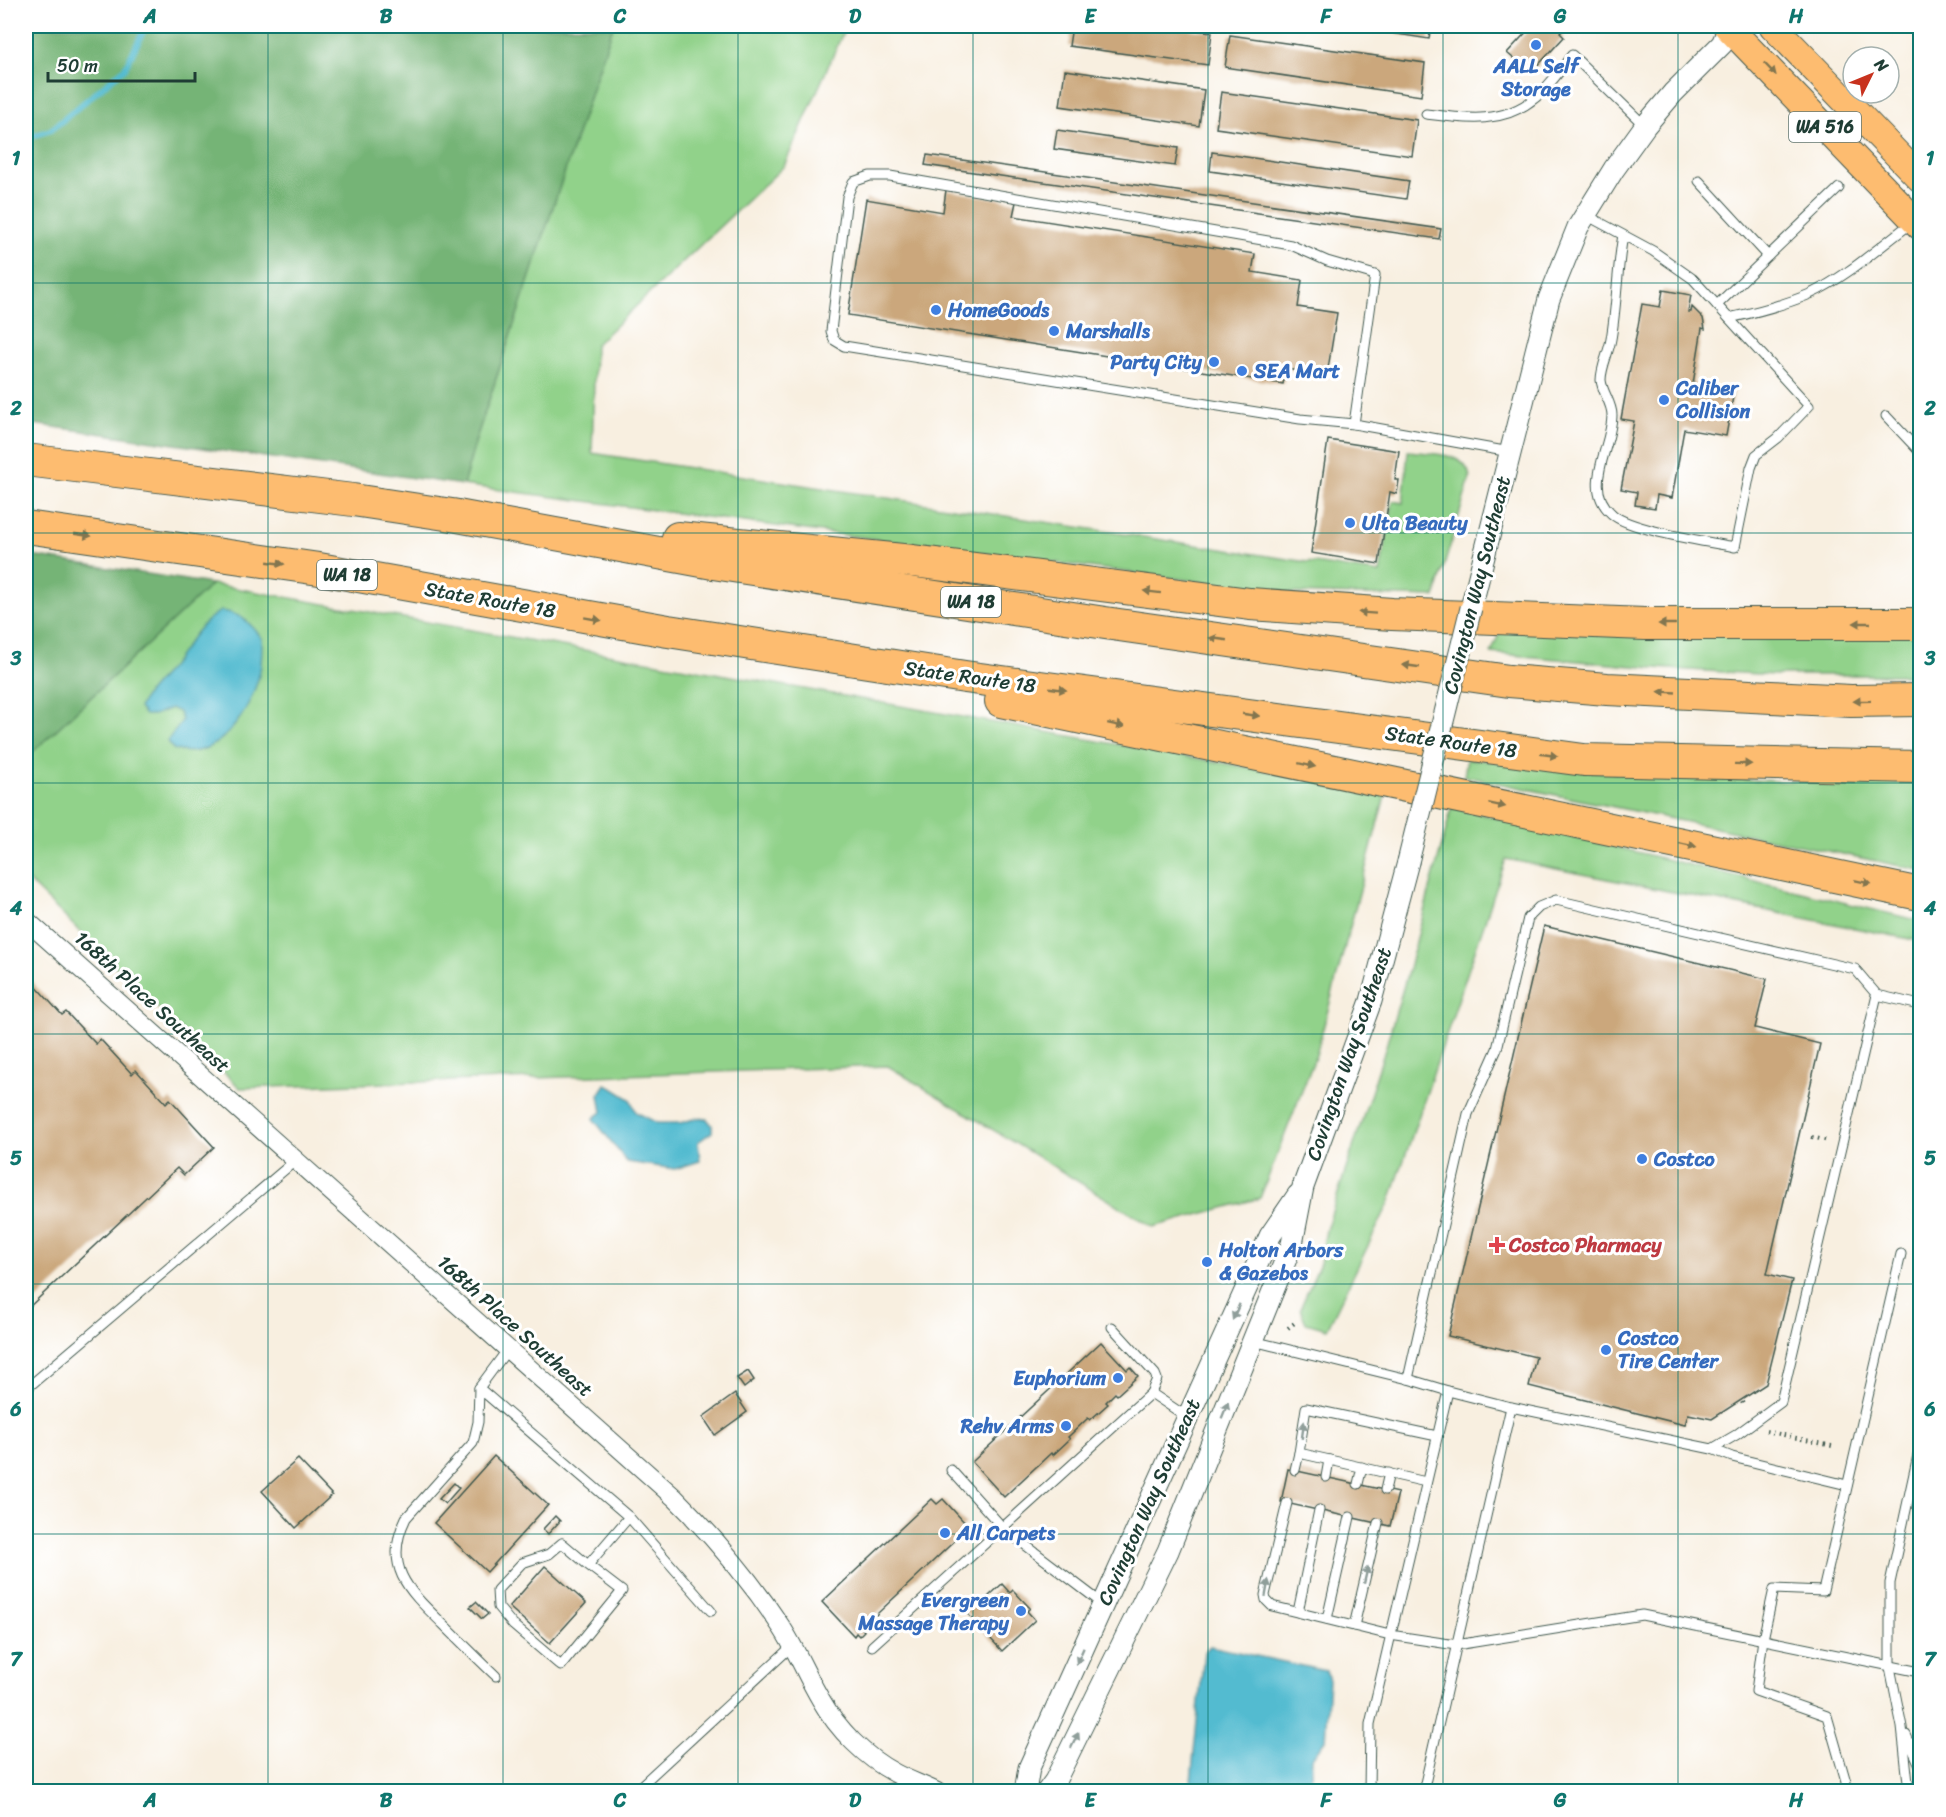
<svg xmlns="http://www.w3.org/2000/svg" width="1946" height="1817" font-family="Sriracha,sans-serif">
  <rect width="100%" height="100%" fill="#fff"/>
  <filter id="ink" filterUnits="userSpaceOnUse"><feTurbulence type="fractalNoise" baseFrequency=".0167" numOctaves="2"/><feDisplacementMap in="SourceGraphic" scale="12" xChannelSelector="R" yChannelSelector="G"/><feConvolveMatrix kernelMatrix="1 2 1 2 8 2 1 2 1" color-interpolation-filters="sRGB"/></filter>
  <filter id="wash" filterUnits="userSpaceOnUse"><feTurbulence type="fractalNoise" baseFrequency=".008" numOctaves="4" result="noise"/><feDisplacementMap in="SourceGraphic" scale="24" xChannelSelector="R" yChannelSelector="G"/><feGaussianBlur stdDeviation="1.35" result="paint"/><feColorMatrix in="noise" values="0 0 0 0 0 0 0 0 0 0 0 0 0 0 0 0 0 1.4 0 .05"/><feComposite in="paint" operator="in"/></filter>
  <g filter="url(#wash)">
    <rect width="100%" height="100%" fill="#f8efe0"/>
    <g fill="#91d28a" stroke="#58885f" stroke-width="1.5">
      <path d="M613,26H846L784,166L595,345L592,453L1380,573L1393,501L1403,503L1408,451C1429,454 1467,451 1470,478L1435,597L1286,593L463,485L477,436Z"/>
      <path d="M212,584L1386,792L1316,1055L1260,1198L1153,1227L888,1066L240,1088L26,879V758Z"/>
      <path d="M1500,631L1920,632V675H1776L1654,668L1491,653Z"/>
      <path d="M1467,759L1661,777L1782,781L1920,782V870L1464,776Z"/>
      <path d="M1452,807L1920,921V941L1506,859L1390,1201L1327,1329L1306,1323L1300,1309L1320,1263L1326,1230L1383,1056L1409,968Z"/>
    </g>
    <g fill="#74b476" stroke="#4a7855" stroke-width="1.5">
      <path d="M26,26H613L477,436L463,485L26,423Z"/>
      <path d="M26,555L212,584L26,758Z"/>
    </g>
    <g fill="#52bbd0" stroke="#387c82" stroke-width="1.5">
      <path d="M221,611C241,613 250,623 262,638C262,649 262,661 260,671C252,709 219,764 173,749L168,741C172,732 179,729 182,720L179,712L171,708L154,715H145L139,708C146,691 159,681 171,667C186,648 199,622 221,611Z"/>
      <path d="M606,1084L630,1099L636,1112L657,1123H680L697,1118L707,1119L712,1125V1132L698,1142L700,1161L675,1169L627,1162L595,1121L594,1118L602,1112L599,1095Z"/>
      <path d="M1210,1646L1326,1671L1329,1680L1325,1740L1312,1758L1310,1791H1190L1204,1652Z"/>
    </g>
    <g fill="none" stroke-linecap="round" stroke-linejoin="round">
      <path stroke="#52bbd0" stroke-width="6" d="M26,138L51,130L125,68L146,26"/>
    </g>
    <g id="blocks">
      <g fill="#cba77b">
        <path d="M1072,26H1163L1212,32L1208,65L1069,46Z"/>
        <path d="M1346,26H1431L1429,39Z"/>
        <path d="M1532,26H1566L1560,33L1564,37L1531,73L1507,53Z"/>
        <path d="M1230,35L1425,63L1421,96L1225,67Z"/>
        <path d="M1065,70L1204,90L1199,126L1060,106Z"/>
        <path d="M1221,92L1417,120L1412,156L1216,128Z"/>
        <path d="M1057,130L1178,148L1175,166L1054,149Z"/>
        <path d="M1212,152L1409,181L1406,199L1210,171Z"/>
        <path d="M927,155L1441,229L1439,239L925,165Z"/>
        <path d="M946,190L1016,202L1013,216L1255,254L1252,272L1302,280L1298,307L1337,313L1327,375L1286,369L1283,384L848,315L866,199L943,212Z"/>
        <path d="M1663,290L1691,295L1688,312H1691L1692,307L1703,318L1705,329L1702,328L1693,384L1734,391L1726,436L1684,429L1672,498L1657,495L1655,508L1635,505L1637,492L1621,489L1634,421L1621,419L1642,304L1660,307Z"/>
        <path d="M1328,440L1399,451L1395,480H1399L1397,494L1390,492L1379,564L1311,553Z"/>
        <path d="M1544,926L1767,979L1755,1028L1820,1044L1767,1274L1792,1280L1766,1384L1712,1419L1688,1414L1685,1425L1529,1386L1536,1357L1448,1336Z"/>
        <path d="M26,981L28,984L31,981L62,1015L66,1012L96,1044L100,1039L132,1074L136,1070L166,1103L170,1099L214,1147L184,1175L177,1168L26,1310Z"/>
        <path d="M1101,1342L1127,1370L1130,1367L1138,1376L1117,1395L1115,1393L1106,1402L1108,1404L1090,1420L1088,1418L1068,1437L1070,1439L1053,1455L1051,1453L1004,1497L972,1462Z"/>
        <path d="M748,1371L754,1380L744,1388L737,1378Z"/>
        <path d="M735,1394L747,1412L715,1435L703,1417Z"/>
        <path d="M494,1456L548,1505L487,1572L434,1523Z"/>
        <path d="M298,1459L332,1495L296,1528L262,1491Z"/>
        <path d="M1288,1469L1398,1493L1390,1526L1281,1502Z"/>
        <path d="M454,1483L459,1488L445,1504L439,1499Z"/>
        <path d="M932,1499L937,1504L943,1499L966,1524L960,1530L963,1533L862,1628L864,1631L859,1636L856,1633L854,1636L822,1602Z"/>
        <path d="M555,1516L560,1521L548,1534L543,1529Z"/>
        <path d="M545,1566L586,1603L550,1643L509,1607Z"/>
        <path d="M1002,1584L1010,1593L1013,1590L1030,1608L1027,1611L1035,1620L1002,1651L965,1611L973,1603L977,1607Z"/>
        <path d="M476,1602L488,1614L482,1619L470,1607Z"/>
      </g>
    </g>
  </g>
  <g filter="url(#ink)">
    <use href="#blocks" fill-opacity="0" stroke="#40584e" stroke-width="1.5"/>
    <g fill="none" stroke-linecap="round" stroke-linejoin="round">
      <g stroke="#40584e" stroke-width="11">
        <g id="service">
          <path d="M1426,114C1465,119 1502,125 1535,98C1549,87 1561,69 1572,55L1645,126"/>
          <path d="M870,176H890L1291,245L1327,261L1375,275L1354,424L1300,419L844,346L834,340L831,331L847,197L853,182Z"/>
          <path d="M1699,181L1768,256"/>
          <path d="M1586,215L1653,251L1693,279L1809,406L1778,438L1756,455L1751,468L1735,547C1709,542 1629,530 1612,514C1581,487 1612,448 1612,415C1612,403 1602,392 1601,380C1601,367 1609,352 1611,339C1617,305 1617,269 1623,235"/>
          <path d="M1717,305L1839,188"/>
          <path d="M1729,318C1757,312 1784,305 1810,294C1847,277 1880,246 1913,222"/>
          <path d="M1886,416L1920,452"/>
          <path d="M1354,424L1510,452"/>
          <path d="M1112,1327L1155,1374L1157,1379L1151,1393L1187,1417"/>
          <path d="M1253,1341L1408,1379L1448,1391L1370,1724L1369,1792"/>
          <path d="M1408,1379L1468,1114L1497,1049L1528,918L1539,907L1556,900L1855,969L1877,995"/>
          <path d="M479,1388L629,1517L711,1611"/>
          <path d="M26,1389L296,1160"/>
          <path d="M1448,1391L1511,1407L1712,1449L1736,1435L1781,1402L1877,995L1920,1005"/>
          <path d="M1712,1449L1732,1457L1847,1485"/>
          <path d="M1299,1453L1306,1408L1437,1436"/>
          <path d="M951,1470L1003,1528L1103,1604"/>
          <path d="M1295,1470L1299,1453L1426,1482"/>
          <path d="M1326,1477L1329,1460"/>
          <path d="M1358,1484L1362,1467"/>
          <path d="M1385,1490L1389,1473"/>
          <path d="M1287,1503L1265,1595L1266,1600L1272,1606L1390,1635L1456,1645L1642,1615L1920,1672"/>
          <path d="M588,1565L562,1543L549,1554L522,1563L497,1590L498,1607L513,1625L561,1666L622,1591L588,1565L629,1517"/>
          <path d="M1298,1612L1319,1510"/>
          <path d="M1327,1619L1350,1517"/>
          <path d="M1354,1626L1378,1523"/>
          <path d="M872,1646L1151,1393"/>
          <path d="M496,1676C478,1659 461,1642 443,1624C409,1591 382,1567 406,1518L473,1443L478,1422L479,1388L508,1349"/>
          <path d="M1906,1735L1920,1765"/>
          <path d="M634,1792L792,1646"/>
          <path d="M868,1792L913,1785"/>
          <path d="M1423,1792L1511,1407"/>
          <path d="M1845,1792L1846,1782L1827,1716L1756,1691L1763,1639L1774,1589L1823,1591L1901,1254"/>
          <path d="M1909,1792L1902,1727L1890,1667V1583L1920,1446"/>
        </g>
      </g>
      <g stroke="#40584e" stroke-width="20">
        <path id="minor" d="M26,920L675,1498C715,1538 751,1581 782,1628C797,1651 807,1677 821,1700C838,1730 865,1757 895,1773C908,1780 923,1785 937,1792"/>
      </g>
      <g stroke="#40584e" stroke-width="23">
        <g id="tertiary">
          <path d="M1471,608L1549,299L1578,227L1614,169L1645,126L1673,93L1722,44L1730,26"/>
          <path d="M1025,1792L1029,1768L1270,1236L1298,1195"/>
          <path d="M1047,1792L1055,1781L1168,1551L1292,1244L1303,1187L1371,1001L1408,862"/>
        </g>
      </g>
      <g stroke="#40584e" stroke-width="29">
        <g id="primary">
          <path d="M1727,26L1920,226"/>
          <path d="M1773,26L1920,178"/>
        </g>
      </g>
      <g stroke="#40584e" stroke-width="34">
        <g id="motorway">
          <path d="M26,460L353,500L452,515L713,563L1105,623L1509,681L1607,689L1851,701L1920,700"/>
          <path d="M26,527L319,569L668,631L965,677L1584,760L1920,767"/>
          <path d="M678,538L913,561L1250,604L1392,614L1645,624H1920"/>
          <path d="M1001,701L1920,894"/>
        </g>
      </g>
      <g stroke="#40584e" stroke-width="4" stroke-dasharray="1.5 4.5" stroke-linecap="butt">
        <path d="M1812,1137L1828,1141"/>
        <path d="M1288,1328L1297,1321"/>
        <path d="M1742,1402L1744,1406"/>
        <path d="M1766,1431L1832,1446"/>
      </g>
      <use href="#service" stroke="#fff" stroke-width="9"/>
      <use href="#minor" stroke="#fff" stroke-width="18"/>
      <use href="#tertiary" stroke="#fff" stroke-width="21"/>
      <use href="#primary" stroke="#fdbc70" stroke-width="27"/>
      <use href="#motorway" stroke="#fdbc70" stroke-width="32"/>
      <g stroke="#40584e" stroke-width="23" stroke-linecap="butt">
        <path id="tertiary-bridge" d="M1408,862L1471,608"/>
      </g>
      <use href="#tertiary-bridge" stroke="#fff" stroke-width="21"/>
    </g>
    <defs><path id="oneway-solid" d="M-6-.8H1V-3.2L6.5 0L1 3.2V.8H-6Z" transform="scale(1.5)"/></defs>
    <g fill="#83764f">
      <use href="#oneway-solid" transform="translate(1770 69) rotate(46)"/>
      <use href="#oneway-solid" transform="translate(83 535) rotate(8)"/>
      <use href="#oneway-solid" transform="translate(276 563) rotate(8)"/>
      <use href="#oneway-solid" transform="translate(1152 592) rotate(-173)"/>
      <use href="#oneway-solid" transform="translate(1367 613) rotate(-176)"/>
      <use href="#oneway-solid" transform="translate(593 619) rotate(10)"/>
      <use href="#oneway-solid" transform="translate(1862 623) rotate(180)"/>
      <use href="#oneway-solid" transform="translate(1667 624) rotate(180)"/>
      <use href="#oneway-solid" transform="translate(1218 639) rotate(-172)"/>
      <use href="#oneway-solid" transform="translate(1411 666) rotate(-172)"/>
      <use href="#oneway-solid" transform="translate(1058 689) rotate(8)"/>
      <use href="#oneway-solid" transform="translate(1667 692) rotate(-177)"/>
      <use href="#oneway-solid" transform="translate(1862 701) rotate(179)"/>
      <use href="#oneway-solid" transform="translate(1251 715) rotate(8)"/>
      <use href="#oneway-solid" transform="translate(1116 725) rotate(12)"/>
      <use href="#oneway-solid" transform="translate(1549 755) rotate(8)"/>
      <use href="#oneway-solid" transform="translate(1743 764) rotate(1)"/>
      <use href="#oneway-solid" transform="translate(1307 765) rotate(12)"/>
      <use href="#oneway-solid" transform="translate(1497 805) rotate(12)"/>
      <use href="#oneway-solid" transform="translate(1688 845) rotate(12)"/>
      <use href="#oneway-solid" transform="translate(1863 882) rotate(12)"/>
    </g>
    <g fill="#8f9e9a">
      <use href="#oneway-solid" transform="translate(1236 1312) rotate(114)"/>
      <use href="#oneway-solid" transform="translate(1225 1410) rotate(-68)"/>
      <use href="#oneway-solid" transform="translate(1303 1430) rotate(-82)"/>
      <use href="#oneway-solid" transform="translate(1366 1575) rotate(-77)"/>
      <use href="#oneway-solid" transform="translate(1267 1588) rotate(-80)"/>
      <use href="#oneway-solid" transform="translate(1080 1656) rotate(114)"/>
      <use href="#oneway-solid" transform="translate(1075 1740) rotate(-64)"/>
    </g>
  </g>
  <path fill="none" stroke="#0f766e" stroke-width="1.5" stroke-opacity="0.55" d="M268,26V1792M503,26V1792M738,26V1792M973,26V1792M1208,26V1792M1443,26V1792M1678,26V1792M26,283H1920M26,533H1920M26,783H1920M26,1034H1920M26,1284H1920M26,1534H1920"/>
  <g fill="#3f7fe0" stroke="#fff" stroke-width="2">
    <circle cx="1536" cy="45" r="6"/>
    <circle cx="936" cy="310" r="6"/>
    <circle cx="1054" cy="331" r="6"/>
    <circle cx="1214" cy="362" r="6"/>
    <circle cx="1242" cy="371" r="6"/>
    <circle cx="1664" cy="400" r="6"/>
    <circle cx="1350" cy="523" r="6"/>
    <circle cx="1642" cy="1159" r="6"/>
    <circle cx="1207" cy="1262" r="6"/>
    <circle cx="1606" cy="1350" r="6"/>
    <circle cx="1118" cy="1378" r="6"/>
    <circle cx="1066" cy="1426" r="6"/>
    <circle cx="945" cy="1533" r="6"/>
    <circle cx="1021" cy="1611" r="6"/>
  </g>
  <path fill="#e0444e" stroke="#fff" stroke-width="2" d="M1494 1236h6v6h6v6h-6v6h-6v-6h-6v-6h6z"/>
  <g text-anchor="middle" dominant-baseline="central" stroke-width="6" stroke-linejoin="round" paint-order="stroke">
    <g fill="#fff" stroke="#627771" stroke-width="1.5">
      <rect x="1789" y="112" width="72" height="30" rx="4.5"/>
      <rect x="317" y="560" width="60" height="30" rx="4.5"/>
      <rect x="941" y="587" width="60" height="30" rx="4.5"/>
    </g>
    <g font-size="18" font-weight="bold" fill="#1f3d34">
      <text x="1825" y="127">WA 516</text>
      <text x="347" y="575">WA 18</text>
      <text x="971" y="602">WA 18</text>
    </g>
    <g font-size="20" font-weight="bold" fill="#366cbe" stroke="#fff" text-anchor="start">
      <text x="1536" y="66" text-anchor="middle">AALL Self<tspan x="1536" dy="23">Storage</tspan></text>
      <text x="948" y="310">HomeGoods</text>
      <text x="1066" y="331">Marshalls</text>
      <text x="1202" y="362" text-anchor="end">Party City</text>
      <text x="1254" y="371">SEA Mart</text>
      <text x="1676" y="388">Caliber<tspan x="1676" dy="23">Collision</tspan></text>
      <text x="1362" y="523">Ulta Beauty</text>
      <text x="1654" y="1159">Costco</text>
      <text x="1219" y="1250">Holton Arbors<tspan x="1219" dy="23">&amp; Gazebos</tspan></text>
      <text x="1618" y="1338">Costco<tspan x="1618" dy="23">Tire Center</tspan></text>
      <text x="1106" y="1378" text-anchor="end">Euphorium</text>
      <text x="1054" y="1426" text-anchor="end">Rehv Arms</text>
      <text x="957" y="1533">All Carpets</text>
      <text x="1009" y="1600" text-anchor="end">Evergreen<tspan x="1009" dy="23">Massage Therapy</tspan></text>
    </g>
    <g font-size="20" fill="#1f3d34" stroke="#fff">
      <text transform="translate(1477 585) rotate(-76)">Covington Way Southeast</text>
      <text transform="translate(490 600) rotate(10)">State Route 18</text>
      <text transform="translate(970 677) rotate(8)">State Route 18</text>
      <text transform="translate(1451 742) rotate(8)">State Route 18</text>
      <text transform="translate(152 1002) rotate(42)">168th Place Southeast</text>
      <text transform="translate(1349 1054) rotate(-71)">Covington Way Southeast</text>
      <text transform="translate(515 1326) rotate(42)">168th Place Southeast</text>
      <text transform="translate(1149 1502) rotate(-66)">Covington Way Southeast</text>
    </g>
    <g font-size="20" font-weight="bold" fill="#be3a42" stroke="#fff" text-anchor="start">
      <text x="1509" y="1245">Costco Pharmacy</text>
    </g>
  </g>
  <rect width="1946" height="1817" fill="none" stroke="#fff" stroke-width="66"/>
  <g transform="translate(1871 75) rotate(47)"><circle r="28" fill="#ffffff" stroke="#a5b1ae" stroke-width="1.5"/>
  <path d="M0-4.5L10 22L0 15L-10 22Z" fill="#c8321e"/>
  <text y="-9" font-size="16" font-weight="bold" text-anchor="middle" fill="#1f3d34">N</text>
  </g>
  <path d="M48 72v9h147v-9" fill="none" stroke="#1f3d34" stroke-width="3"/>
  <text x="57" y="72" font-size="18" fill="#1f3d34" stroke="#ffffff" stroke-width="4.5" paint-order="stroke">50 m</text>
  <rect x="33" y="33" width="1880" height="1751" fill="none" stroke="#0f766e" stroke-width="2"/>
  <g font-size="20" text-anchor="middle" font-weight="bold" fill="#0f766e">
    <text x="150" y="23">A</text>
    <text x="386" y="23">B</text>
    <text x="620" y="23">C</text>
    <text x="855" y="23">D</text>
    <text x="1090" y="23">E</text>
    <text x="1326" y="23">F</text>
    <text x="1560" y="23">G</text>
    <text x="1796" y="23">H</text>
    <text x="16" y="165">1</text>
    <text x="1930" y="165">1</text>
    <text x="16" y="415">2</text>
    <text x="1930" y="415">2</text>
    <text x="16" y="665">3</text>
    <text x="1930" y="665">3</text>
    <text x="16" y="915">4</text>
    <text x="1930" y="915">4</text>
    <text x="16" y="1165">5</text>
    <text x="1930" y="1165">5</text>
    <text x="16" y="1416">6</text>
    <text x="1930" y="1416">6</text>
    <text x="16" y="1666">7</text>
    <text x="1930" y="1666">7</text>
    <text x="150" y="1807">A</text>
    <text x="386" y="1807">B</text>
    <text x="620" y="1807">C</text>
    <text x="855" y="1807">D</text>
    <text x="1090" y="1807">E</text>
    <text x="1326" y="1807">F</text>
    <text x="1560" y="1807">G</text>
    <text x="1796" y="1807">H</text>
  </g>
</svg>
